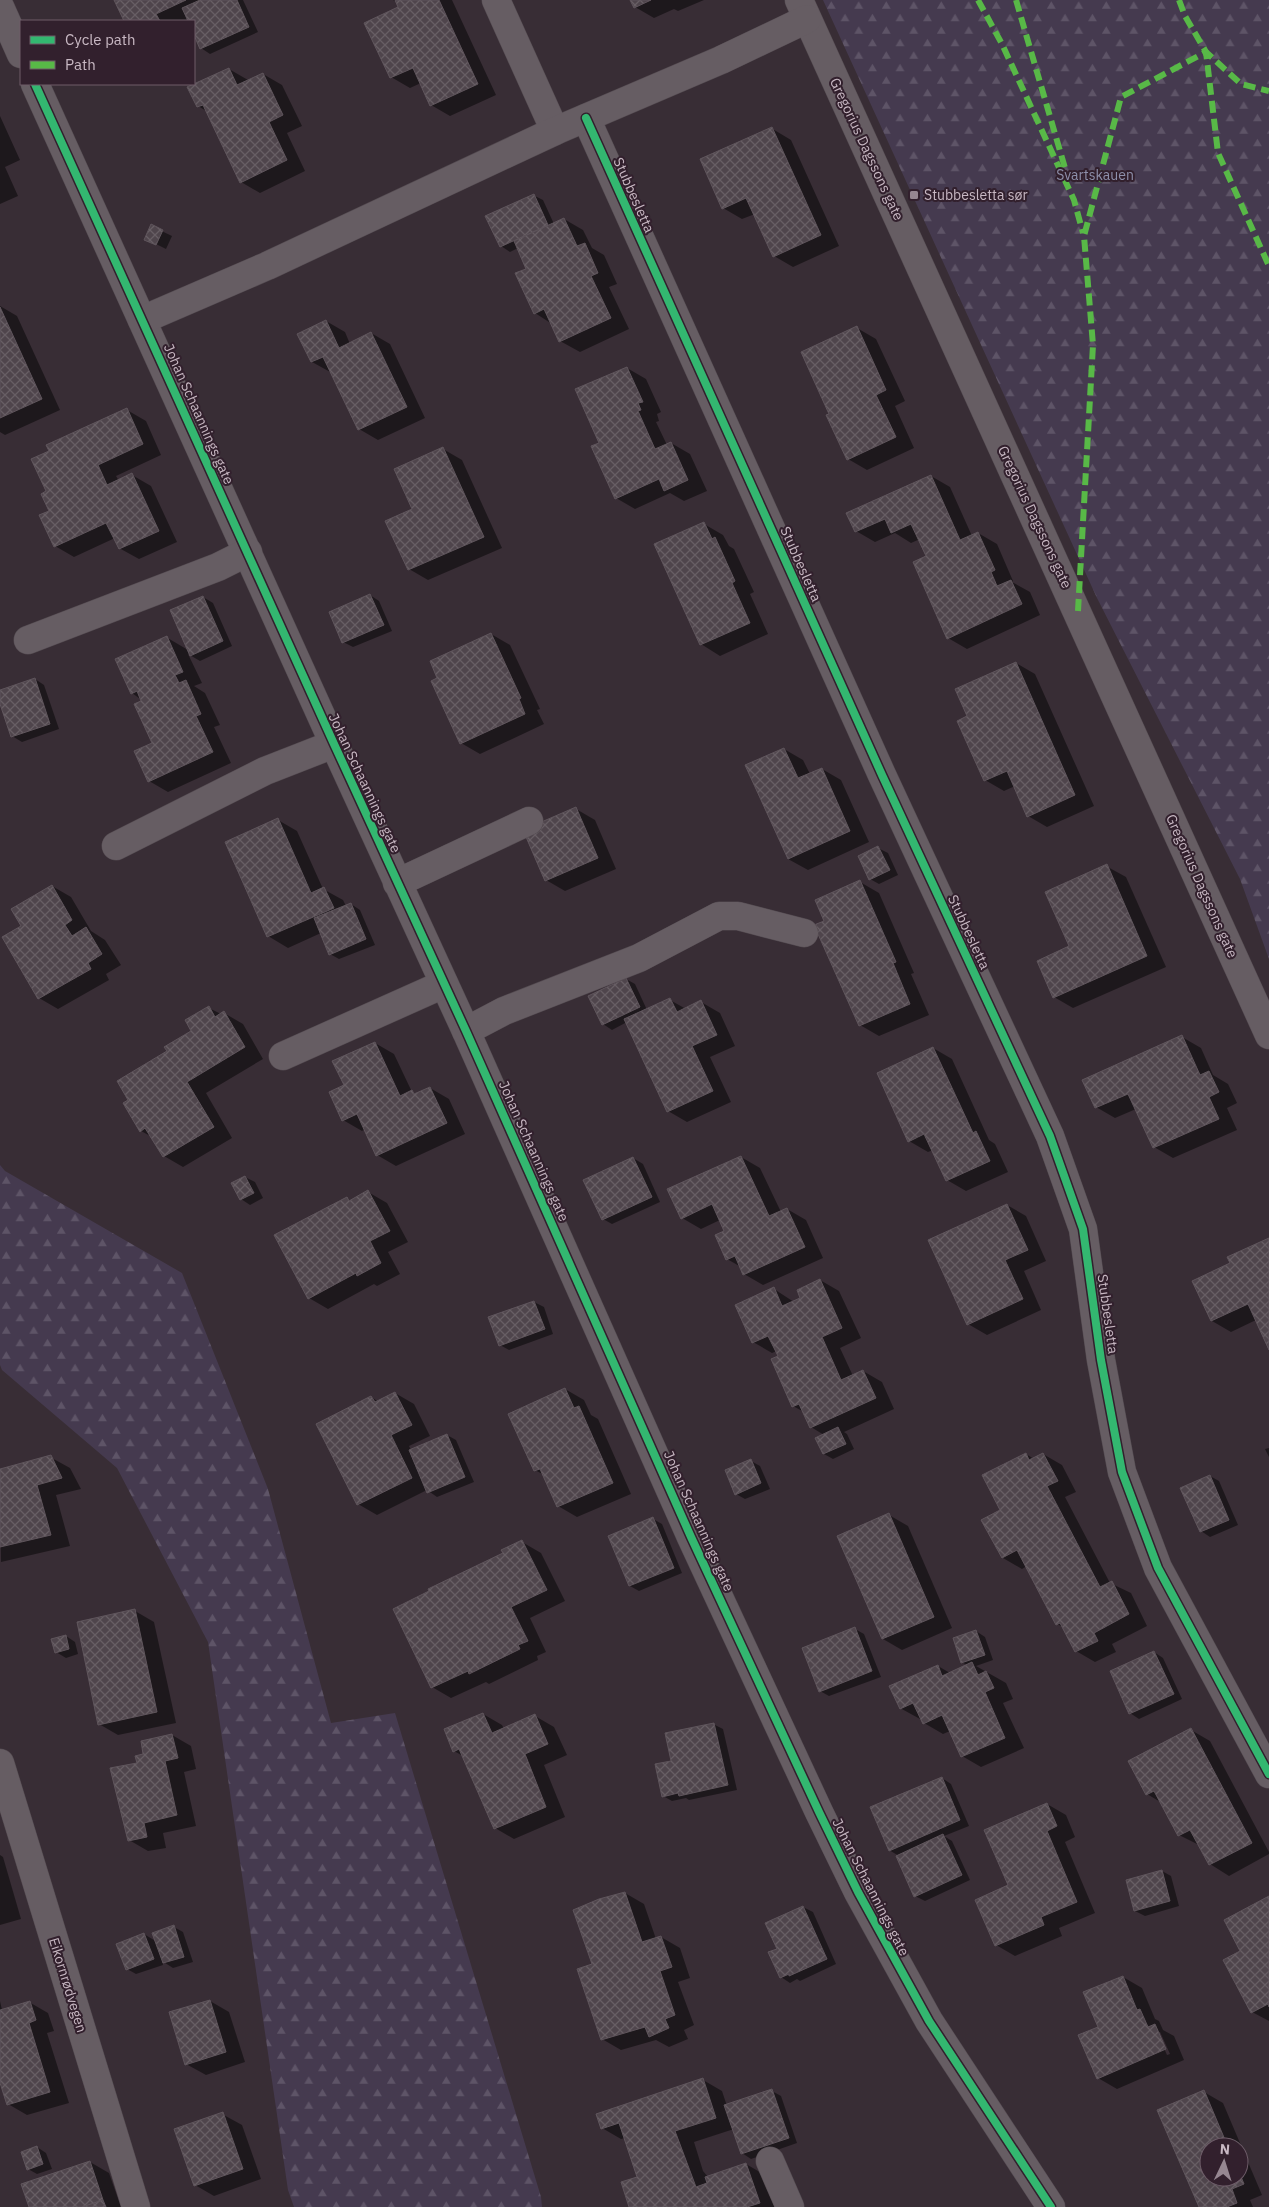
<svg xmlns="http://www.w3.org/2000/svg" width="1269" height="2207" font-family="'IBM Plex Sans',sans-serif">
  <defs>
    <pattern id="forest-firs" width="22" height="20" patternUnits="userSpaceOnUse" patternTransform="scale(1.25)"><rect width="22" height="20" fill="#453a4f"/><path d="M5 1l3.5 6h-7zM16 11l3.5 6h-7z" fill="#5e5467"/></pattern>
    <pattern id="building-cross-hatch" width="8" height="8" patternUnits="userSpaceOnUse" patternTransform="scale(1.25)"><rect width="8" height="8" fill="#4f454c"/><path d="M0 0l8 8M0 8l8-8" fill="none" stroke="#675e64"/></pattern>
  </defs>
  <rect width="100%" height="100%" fill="#382d35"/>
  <g fill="url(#forest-firs)">
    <path d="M823,0H1269V959L1240,879L1097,598Z"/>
    <path d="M0,1165L5,1171L182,1273L268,1489L331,1723L395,1713L541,2197L542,2207H294L288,2190L208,1642L117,1468L2,1370L0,1365Z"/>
  </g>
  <g fill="#0007" fill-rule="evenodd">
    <path d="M115,0H243L258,32L210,54L201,48L194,32V21H189L188,19L183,21H125Z"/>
    <path d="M393,0H452L496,95L450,116L431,105L421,83L410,88L391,77L400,8L397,2Z"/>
    <path d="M632,0H704L678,11L674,9L654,18L635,7Z"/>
    <path d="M229,69L248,80L263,74L282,85L302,126L287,133L305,171L260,193L241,182L208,112L198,106Z"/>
    <path d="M0,116L20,160L5,167L18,196L0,204Z"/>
    <path d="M771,128L791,140L839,246L793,267L774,256L755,214L742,219L723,208Z"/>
    <path d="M533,195L543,200L554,224L564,219L583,230L592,248L604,255L617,284L609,287L629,329L580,352L560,341L552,324L535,313L528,269L518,248L510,252L501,246Z"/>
    <path d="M151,226L172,236L166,249L146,239Z"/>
    <path d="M0,306L17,316L60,410L5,435L0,432Z"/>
    <path d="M326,321L345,332L350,344L371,333L390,344L425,418L378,440L359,429L332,373L312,362Z"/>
    <path d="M857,328L876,339L905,401L895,406L914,448L867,470L848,459L831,415Z"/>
    <path d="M627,368L646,379L661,412L657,414L659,421L656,422L667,445L671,443L690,454L707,491L684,501L670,493L635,509L616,498L600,443Z"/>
    <path d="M127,410L146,421L161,455L116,476L119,481L132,475L151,486L177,542L139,559L119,548L115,538L74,557L55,546L47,492L50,451Z"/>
    <path d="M443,449L462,460L502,548L428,580L409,569L413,509Z"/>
    <path d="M931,476L950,487L972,536L978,533L997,544L1013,581L1012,582L1030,592L1040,615L967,649L948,638L927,556L920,539L911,543L895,533L875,542L856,531Z"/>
    <path d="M704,524L723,535L729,546L734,549L754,592L750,594L768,634L720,656L701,644Z"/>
    <path d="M370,595L379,601L392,631L353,647L343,642Z"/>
    <path d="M203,597L213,603L232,646L200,661L188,654L202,683L194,686L205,693L220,725L214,727L231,763L168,792L149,781L154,744L143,701L132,693L166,637L188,650Z"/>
    <path d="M491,634L510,645L540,709L537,710L544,724L480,754L461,743L439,678Z"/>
    <path d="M1016,663L1035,674L1094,806L1047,827L1028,816L1015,786L1004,791L985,780L968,717Z"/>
    <path d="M35,679L44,685L59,729L22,742L12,736L0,700V691Z"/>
    <path d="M784,749L803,760L810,774L822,769L841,780L869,842L808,870L788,859Z"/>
    <path d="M576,809L595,820L616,869L565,891L546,880Z"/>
    <path d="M278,820L297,831L323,889L343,900L346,906L351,904L360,910L375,945L339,959L330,954L321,933L288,948L268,936L226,843Z"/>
    <path d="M878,848L888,853L898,875L879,884L870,879Z"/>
    <path d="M1106,866L1126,877L1166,967L1073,1008L1054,997L1071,947Z"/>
    <path d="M860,882L879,893L914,973L911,974L929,1015L879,1036L860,1025L826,922Z"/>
    <path d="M52,886L71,897L91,931L105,940L121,965L106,974L109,980L58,1009L39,998L22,926Z"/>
    <path d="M626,979L635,984L647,1010L670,1000L686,1009L701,1002L720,1013L735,1046L710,1057L731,1102L687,1122L668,1111L627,1022L612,1030L603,1024Z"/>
    <path d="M209,1008L221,1014L224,1013L243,1024L263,1059L206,1093L232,1138L183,1167L164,1156L152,1137L141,1131L130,1101L193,1032Z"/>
    <path d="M1182,1037L1201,1048L1213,1075L1228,1084L1237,1103L1227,1108L1237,1130L1173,1158L1154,1147L1136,1109L1115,1118L1096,1107Z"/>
    <path d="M375,1043L394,1054L412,1092L416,1094L430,1088L449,1099L465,1134L396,1166L377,1155L365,1129L362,1131L343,1120L345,1086Z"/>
    <path d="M933,1048L952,1059L989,1140L995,1144L1008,1172L966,1191L947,1180L933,1150L928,1152L909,1141Z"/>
    <path d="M741,1157L760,1168L781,1212L787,1209L806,1220L823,1258L763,1285L744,1274L741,1267L727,1259L726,1232L720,1220L701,1229L682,1218Z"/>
    <path d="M633,1158L643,1164L660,1202L612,1224L603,1219Z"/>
    <path d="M245,1177L255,1182L263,1198L250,1205L241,1199Z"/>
    <path d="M368,1192L387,1203L408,1242L388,1252L400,1274L377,1286L374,1284L328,1309L309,1298L347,1199L351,1201Z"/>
    <path d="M1007,1205L1026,1216L1046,1261L1024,1271L1041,1310L987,1335L968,1324Z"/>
    <path d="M1269,1239V1347L1256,1320L1231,1332L1212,1321L1231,1264Z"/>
    <path d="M820,1280L839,1291L861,1338L840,1348L853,1376L863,1371L882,1382L894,1409L844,1432L847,1434L854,1449L833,1459L824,1454V1435L811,1427L804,1412L793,1406L777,1351L772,1353L753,1342L774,1289L794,1302L802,1298Z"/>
    <path d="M534,1302L544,1307L553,1334L509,1350L500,1345Z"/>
    <path d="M565,1389L584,1400L591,1415L598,1419L631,1494L577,1517L558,1506L544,1475L535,1470Z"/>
    <path d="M395,1393L414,1404L430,1436L409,1446L411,1450L447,1435L456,1440L474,1482L437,1497L427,1490L377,1515L358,1504L371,1397L379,1402Z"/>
    <path d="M1269,1448V1457L1265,1449Z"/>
    <path d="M1026,1454L1034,1459L1043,1454L1062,1465L1076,1492L1065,1497L1110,1583L1131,1593L1147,1626L1112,1644L1116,1652L1095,1662L1076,1651L1063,1627L1057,1624L1027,1566L1022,1569L1003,1558L1002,1510Z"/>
    <path d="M50,1457L70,1468L81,1489L56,1495L70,1546L1,1562L0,1470Z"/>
    <path d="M751,1461L760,1466L770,1489L745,1499L736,1494Z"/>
    <path d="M1210,1476L1219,1481L1238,1525L1210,1537L1201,1531Z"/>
    <path d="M889,1515L908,1526L952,1628L902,1650L883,1639Z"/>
    <path d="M653,1519L662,1524L682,1573L639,1591L630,1586Z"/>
    <path d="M522,1542L541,1553L565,1601L530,1618L546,1652L537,1656L538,1660L489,1684L486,1682L451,1698L432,1687L504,1553Z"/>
    <path d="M135,1611L154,1622L176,1723L118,1735L99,1724Z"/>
    <path d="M855,1629L864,1634L881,1677L829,1696L820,1691Z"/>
    <path d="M976,1631L985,1637L993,1660L976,1666L1006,1683L1013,1699L1003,1703L1024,1748L981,1767L962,1756L950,1731L943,1734L924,1723L922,1718L920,1719L900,1708L938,1666L950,1673L968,1666L962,1662Z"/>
    <path d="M66,1636L75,1642L78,1654L66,1658L56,1652Z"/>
    <path d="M1154,1652L1163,1658L1182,1699L1139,1719L1130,1713Z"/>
    <path d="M483,1714L502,1725L504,1729L535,1716L554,1727L567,1755L544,1765L565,1817L514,1839L495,1828L463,1756L454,1751Z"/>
    <path d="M713,1724L723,1729L737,1790L689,1800L686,1798L672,1801L663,1796Z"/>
    <path d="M1191,1730L1210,1741L1269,1852V1854L1229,1876L1210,1864L1199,1845L1179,1835L1162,1803L1147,1794Z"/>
    <path d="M172,1735L191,1746L196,1769L184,1772L196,1826L163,1833L166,1848L148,1851L129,1840L138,1764L145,1755Z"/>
    <path d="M942,1778L951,1784L969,1826L944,1836L952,1841L970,1880L925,1901L915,1896L899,1856L889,1850Z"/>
    <path d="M1047,1804L1066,1815L1075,1837L1065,1842L1095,1913L1059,1928L1062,1936L1015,1956L996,1945L1010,1886Z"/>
    <path d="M0,1855L3,1857L21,1919L0,1925Z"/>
    <path d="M1162,1871L1171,1876L1179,1906L1145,1916L1135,1911L1127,1881Z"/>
    <path d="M625,1893L644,1904L656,1939L661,1937L680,1948L690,1978L678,1982L694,2025L684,2030L688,2039L669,2047L656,2040L621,2050L602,2039Z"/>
    <path d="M1269,1897V2021L1252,2012L1242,1951Z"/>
    <path d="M803,1907L813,1912L836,1964L800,1981L797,1979L790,1983L781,1977L778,1950Z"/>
    <path d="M174,1927L183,1932L193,1962L173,1968L162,1961L163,1965L136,1974L127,1969L144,1934L157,1942Z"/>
    <path d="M1123,1977L1142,1988L1155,2019L1159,2021L1163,2030L1174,2036L1184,2060L1117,2089L1098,2078L1099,2027ZM1157,2032H1160L1170,2054L1167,2055Z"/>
    <path d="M0,2001L2,2010L29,2002L48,2013L54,2031L47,2033L69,2103L27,2115L8,2104L0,2085Z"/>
    <path d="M210,2001L229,2012L245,2062L206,2075L186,2064Z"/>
    <path d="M703,2080L722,2091L727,2106L772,2091L781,2096L797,2143L751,2159L742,2153L734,2129L694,2142L703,2171L708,2177L746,2164L765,2175L776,2207H631L639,2178L625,2138L621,2139L602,2128Z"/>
    <path d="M1204,2092L1223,2103L1262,2195L1250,2200L1253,2207H1200ZM1209,2147H1239V2177H1209Z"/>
    <path d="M222,2114L242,2125L261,2179L214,2196L195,2185Z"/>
    <path d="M37,2147L46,2153L52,2169L37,2174L28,2169Z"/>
    <path d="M90,2162L109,2173L121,2207H30Z"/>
  </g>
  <g fill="url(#building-cross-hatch)" stroke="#5f555c">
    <path d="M114,0H186L156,14L160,21H124Z"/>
    <path d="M200,0H237L249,27L200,49L194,35V21H188L182,8Z"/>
    <path d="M395,0H439L478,84L430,106L413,68L390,78L364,23L398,7Z"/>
    <path d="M630,0H651L634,8Z"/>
    <path d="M229,68L237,85L263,73L283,115L269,122L287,160L240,183L203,105L197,107L187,87Z"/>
    <path d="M772,127L821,235L773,257L746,198L722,209L700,159Z"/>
    <path d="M534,194L548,225L500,247L485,216Z"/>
    <path d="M564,218L577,246L585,243L598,273L591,276L611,318L559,342L544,309L534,314L515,273L526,269L514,241Z"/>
    <path d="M151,224L163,230L156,245L144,240Z"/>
    <path d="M0,307L42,399L0,418Z"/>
    <path d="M326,320L339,348L371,332L407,407L358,430L323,357L311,362L297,334Z"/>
    <path d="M857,326L886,390L876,395L896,437L847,460L826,415L829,414L801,352Z"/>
    <path d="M627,367L643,402L638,403L641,410L638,411L655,449L671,442L688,480L664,491L659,479L615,499L591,446L599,443L575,389Z"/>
    <path d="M127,408L143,444L98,465L107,485L132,473L159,531L119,549L106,523L54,547L39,515L49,511L41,494L46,491L31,459L49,451L46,445Z"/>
    <path d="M443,447L484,537L408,570L385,521L412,509L394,469Z"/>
    <path d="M931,475L960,540L978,532L995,570L991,572L997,586L1011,580L1022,604L947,639L913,562L926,556L911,524L891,533L885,519L855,532L846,513Z"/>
    <path d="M704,522L712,539L715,537L735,581L732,583L750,623L700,645L654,544Z"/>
    <path d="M370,594L384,625L342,643L329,612Z"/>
    <path d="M203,596L223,641L190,656L170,610Z"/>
    <path d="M491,633L521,698L519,699L525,714L460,744L431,681L437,678L430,661Z"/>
    <path d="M167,636L183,672L175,675L179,683L186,680L201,714L196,716L213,752L148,782L134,751L152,743L134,704L141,701L137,691L131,694L115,659Z"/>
    <path d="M1016,662L1075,795L1027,817L1007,771L984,781L957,721L967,716L955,689Z"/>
    <path d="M35,678L50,724L11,737L0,704V690Z"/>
    <path d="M784,748L798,778L822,768L850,831L788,859L745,765Z"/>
    <path d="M576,807L598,858L545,881L523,830Z"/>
    <path d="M278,818L311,893L324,887L334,908L267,937L225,842Z"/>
    <path d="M878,846L890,870L869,880L858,856Z"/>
    <path d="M1107,864L1147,956L1053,998L1037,961L1069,946L1045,892Z"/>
    <path d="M860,880L896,962L893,963L910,1004L859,1026L814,925L824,921L815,900Z"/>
    <path d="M52,885L72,920L65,925L72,936L86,927L102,954L88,963L91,969L38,999L2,937L21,926L11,909Z"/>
    <path d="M351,903L366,939L329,955L314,918Z"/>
    <path d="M626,978L640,1007L602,1025L588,996Z"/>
    <path d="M670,998L677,1012L701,1000L717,1035L692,1046L713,1091L667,1112L624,1019Z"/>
    <path d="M209,1006L215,1017L224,1011L245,1047L187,1082L214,1127L163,1157L145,1128L140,1132L123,1103L128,1100L117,1081L167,1051L164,1047L191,1031L185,1020Z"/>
    <path d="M1182,1035L1200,1075L1209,1071L1219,1092L1209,1097L1219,1119L1153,1148L1128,1094L1095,1108L1082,1080Z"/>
    <path d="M375,1042L400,1096L412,1090L414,1094L430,1087L447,1123L376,1156L357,1114L342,1121L329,1092L344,1085L332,1061Z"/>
    <path d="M933,1047L973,1133L976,1131L990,1161L946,1181L924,1134L908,1142L877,1073Z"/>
    <path d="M741,1156L769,1216L787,1208L805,1247L743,1275L735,1256L726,1260L715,1235L724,1231L712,1204L681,1219L667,1189Z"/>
    <path d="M633,1157L652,1197L602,1220L583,1180Z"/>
    <path d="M245,1176L254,1193L240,1200L231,1183Z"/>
    <path d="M368,1190L390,1231L370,1241L381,1263L357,1276L356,1273L308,1299L274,1235L347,1197L349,1201Z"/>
    <path d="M1007,1204L1028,1250L1005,1260L1023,1299L967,1325L928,1240Z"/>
    <path d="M1269,1238V1350L1248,1304L1211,1321L1192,1281L1230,1263L1227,1257Z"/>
    <path d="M820,1279L842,1328L822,1337L841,1380L863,1370L876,1398L810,1428L799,1404L792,1407L771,1359L778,1356L768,1336L752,1343L735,1305L774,1287L782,1306L800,1298L797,1290Z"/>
    <path d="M534,1301L545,1329L499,1346L488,1317Z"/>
    <path d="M565,1388L574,1408L579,1406L613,1483L557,1507L540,1469L534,1471L508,1414Z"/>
    <path d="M395,1392L412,1425L391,1435L412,1478L357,1505L316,1424L371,1396L375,1402Z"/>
    <path d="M838,1427L846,1444L823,1454L815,1438Z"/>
    <path d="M447,1434L465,1477L427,1493L409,1450Z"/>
    <path d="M1026,1453L1029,1460L1043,1453L1058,1481L1047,1486L1100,1587L1112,1581L1129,1614L1094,1633L1098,1641L1075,1652L1060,1623L1056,1625L1017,1550L1002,1558L981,1520L1000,1510L982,1475Z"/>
    <path d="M51,1455L62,1478L37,1485L51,1535L0,1547V1469Z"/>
    <path d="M751,1459L761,1483L735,1495L725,1470Z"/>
    <path d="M1210,1475L1229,1520L1200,1532L1180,1488Z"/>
    <path d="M889,1513L934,1617L882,1639L837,1536Z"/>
    <path d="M653,1517L674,1568L629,1586L608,1536Z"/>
    <path d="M522,1540L547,1590L511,1607L528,1641L518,1645L520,1649L469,1674L468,1671L431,1688L393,1609L429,1591L428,1589L503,1553L501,1550Z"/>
    <path d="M135,1609L157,1712L98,1725L77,1622Z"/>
    <path d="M855,1627L872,1671L819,1692L802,1648Z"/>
    <path d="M976,1630L985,1655L961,1663L953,1638Z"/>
    <path d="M66,1635L69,1649L55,1653L51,1639Z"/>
    <path d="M1154,1651L1174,1694L1129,1714L1110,1671Z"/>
    <path d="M972,1662L978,1675L986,1671L994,1688L985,1692L1005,1738L961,1757L942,1715L923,1724L913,1703L900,1709L889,1686L938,1665L942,1676Z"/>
    <path d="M483,1713L492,1733L535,1714L548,1744L525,1754L546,1807L494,1829L459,1749L453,1752L444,1729Z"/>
    <path d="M714,1723L728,1785L679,1796L678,1793L662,1797L655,1764L671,1761L665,1733Z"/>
    <path d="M1191,1728L1252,1843L1209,1865L1190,1830L1178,1836L1154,1791L1146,1795L1128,1761Z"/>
    <path d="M172,1734L178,1758L165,1761L177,1815L144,1823L147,1837L128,1841L110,1768L137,1763L135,1756L143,1754L141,1741Z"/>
    <path d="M942,1777L960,1820L889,1851L870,1807Z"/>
    <path d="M1047,1803L1057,1826L1047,1831L1077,1902L1041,1917L1044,1925L995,1946L975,1900L1008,1885L984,1830Z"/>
    <path d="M943,1834L962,1875L914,1897L896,1856Z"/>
    <path d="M1162,1870L1170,1901L1134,1911L1126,1880Z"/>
    <path d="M625,1892L642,1942L661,1936L672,1967L660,1971L675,2015L665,2019L669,2028L649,2037L645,2027L601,2040L577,1969L592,1964L573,1910L599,1899Z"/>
    <path d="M1269,1896V2007L1268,2004L1251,2013L1223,1960L1240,1951L1224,1920Z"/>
    <path d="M803,1906L827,1959L789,1976V1974L780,1978L768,1952L777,1949L765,1923Z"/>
    <path d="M174,1925L184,1957L163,1963L152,1933Z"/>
    <path d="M144,1933L154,1959L126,1970L116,1944Z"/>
    <path d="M1123,1976L1137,2010L1140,2009L1148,2027L1155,2024L1166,2049L1097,2079L1078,2035L1098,2027L1083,1992Z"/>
    <path d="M210,2000L226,2052L185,2065L169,2012Z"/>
    <path d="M30,2001L36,2020L29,2023L50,2092L7,2105L0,2083V2010Z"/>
    <path d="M703,2078L716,2118L675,2131L696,2187L707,2183L705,2177L746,2163L760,2203L747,2207H629L621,2182L637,2177L619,2123L601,2129L596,2114Z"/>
    <path d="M772,2089L789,2138L741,2154L724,2105Z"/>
    <path d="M1204,2090L1228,2147H1209V2177H1239V2172L1244,2184L1232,2189L1237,2203L1227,2207H1199L1157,2110Z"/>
    <path d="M223,2112L243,2169L194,2186L174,2129Z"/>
    <path d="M37,2146L43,2164L27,2170L21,2152Z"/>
    <path d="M90,2161L103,2200L82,2207H29L21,2184Z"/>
    <path d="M103,2200L106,2207H82Z"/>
  </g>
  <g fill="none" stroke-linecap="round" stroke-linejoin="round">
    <g stroke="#534a50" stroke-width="29">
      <g id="minor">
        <path d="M496,0L555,131"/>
        <path d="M799,0L1269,1035"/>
        <path d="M0,7L21,54"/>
        <path d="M35,84L334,744L466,1031L691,1537L819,1812L858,1892L929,2021L1051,2207"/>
        <path d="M586,118L882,775L1050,1136L1083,1229L1101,1360L1122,1472L1158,1568L1269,1774"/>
        <path d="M142,320L267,266L555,131L721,60L807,19"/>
        <path d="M28,640L218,567L248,552"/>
        <path d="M116,846L265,771L334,744"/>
        <path d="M397,883L529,821"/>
        <path d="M466,1031L504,1011L639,958L719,916H738L804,933"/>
        <path d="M283,1056L444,984"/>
        <path d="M0,1763L136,2207"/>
        <path d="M770,2161L790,2207"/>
      </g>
    </g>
    <use href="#minor" stroke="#665d63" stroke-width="28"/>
    <g stroke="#58b947" stroke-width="6" stroke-dasharray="12 6" stroke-linecap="butt">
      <path d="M978,0L1002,44L1074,200L1083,233"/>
      <path d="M1016,0L1065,168"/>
      <path d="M1179,0L1185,16L1206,52L1218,153L1269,266"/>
      <path d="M1078,611L1093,345L1084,236L1121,97L1206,52L1241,84L1269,91"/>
    </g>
    <g stroke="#32202d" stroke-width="11">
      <g id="cycleway">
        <path d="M35,84L334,744L466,1031L691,1537L819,1812L858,1892L929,2021L1051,2207"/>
        <path d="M586,118L882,775L1050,1136L1083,1229L1101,1360L1122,1472L1158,1568L1269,1774"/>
      </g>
    </g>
    <use href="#cycleway" stroke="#33b770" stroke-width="8"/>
  </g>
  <rect fill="#968791" stroke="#32202d" stroke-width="2" x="909" y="190" width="10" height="10" rx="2.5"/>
  <g text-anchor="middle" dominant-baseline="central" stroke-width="4" stroke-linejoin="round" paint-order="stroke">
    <g font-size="14" fill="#c8b8c3" stroke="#32202d">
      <text transform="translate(867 149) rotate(65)">Gregorius Dagssons gate</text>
      <text transform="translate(634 195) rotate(66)">Stubbesletta</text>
      <text transform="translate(199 414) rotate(66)">Johan Schaannings gate</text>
      <text transform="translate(1035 517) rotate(65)">Gregorius Dagssons gate</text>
      <text transform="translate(801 564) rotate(66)">Stubbesletta</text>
      <text transform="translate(365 783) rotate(65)">Johan Schaannings gate</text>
      <text transform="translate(1202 886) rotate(66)">Gregorius Dagssons gate</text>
      <text transform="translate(969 932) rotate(65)">Stubbesletta</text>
      <text transform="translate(534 1151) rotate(66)">Johan Schaannings gate</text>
      <text transform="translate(1108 1314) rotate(82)">Stubbesletta</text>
      <text transform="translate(699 1521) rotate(66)">Johan Schaannings gate</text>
      <text transform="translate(871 1887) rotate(63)">Johan Schaannings gate</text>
      <text transform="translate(68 1985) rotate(73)">Eikornrødvegen</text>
    </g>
    <g font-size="14" fill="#8e90ab" stroke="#32202d">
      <text x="1095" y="175">Svartskauen</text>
    </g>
    <g font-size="14" fill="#c8b8c3" stroke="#32202d" text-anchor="start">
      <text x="924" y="195">Stubbesletta sør</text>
    </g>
  </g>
  <rect x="20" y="20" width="175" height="65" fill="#32202d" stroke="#6e5d69"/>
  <rect x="30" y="36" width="25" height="8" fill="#33b770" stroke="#6e5d69"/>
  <text x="65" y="45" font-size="15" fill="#c8b8c3">Cycle path</text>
  <rect x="30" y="61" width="25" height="8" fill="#58b947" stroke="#6e5d69"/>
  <text x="65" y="70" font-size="15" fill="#c8b8c3">Path</text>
  <g transform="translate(1224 2162) rotate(4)"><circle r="24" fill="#32202d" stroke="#6e5d69"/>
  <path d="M0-4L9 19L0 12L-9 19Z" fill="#968791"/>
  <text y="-8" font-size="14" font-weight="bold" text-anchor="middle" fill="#c8b8c3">N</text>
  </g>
</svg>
